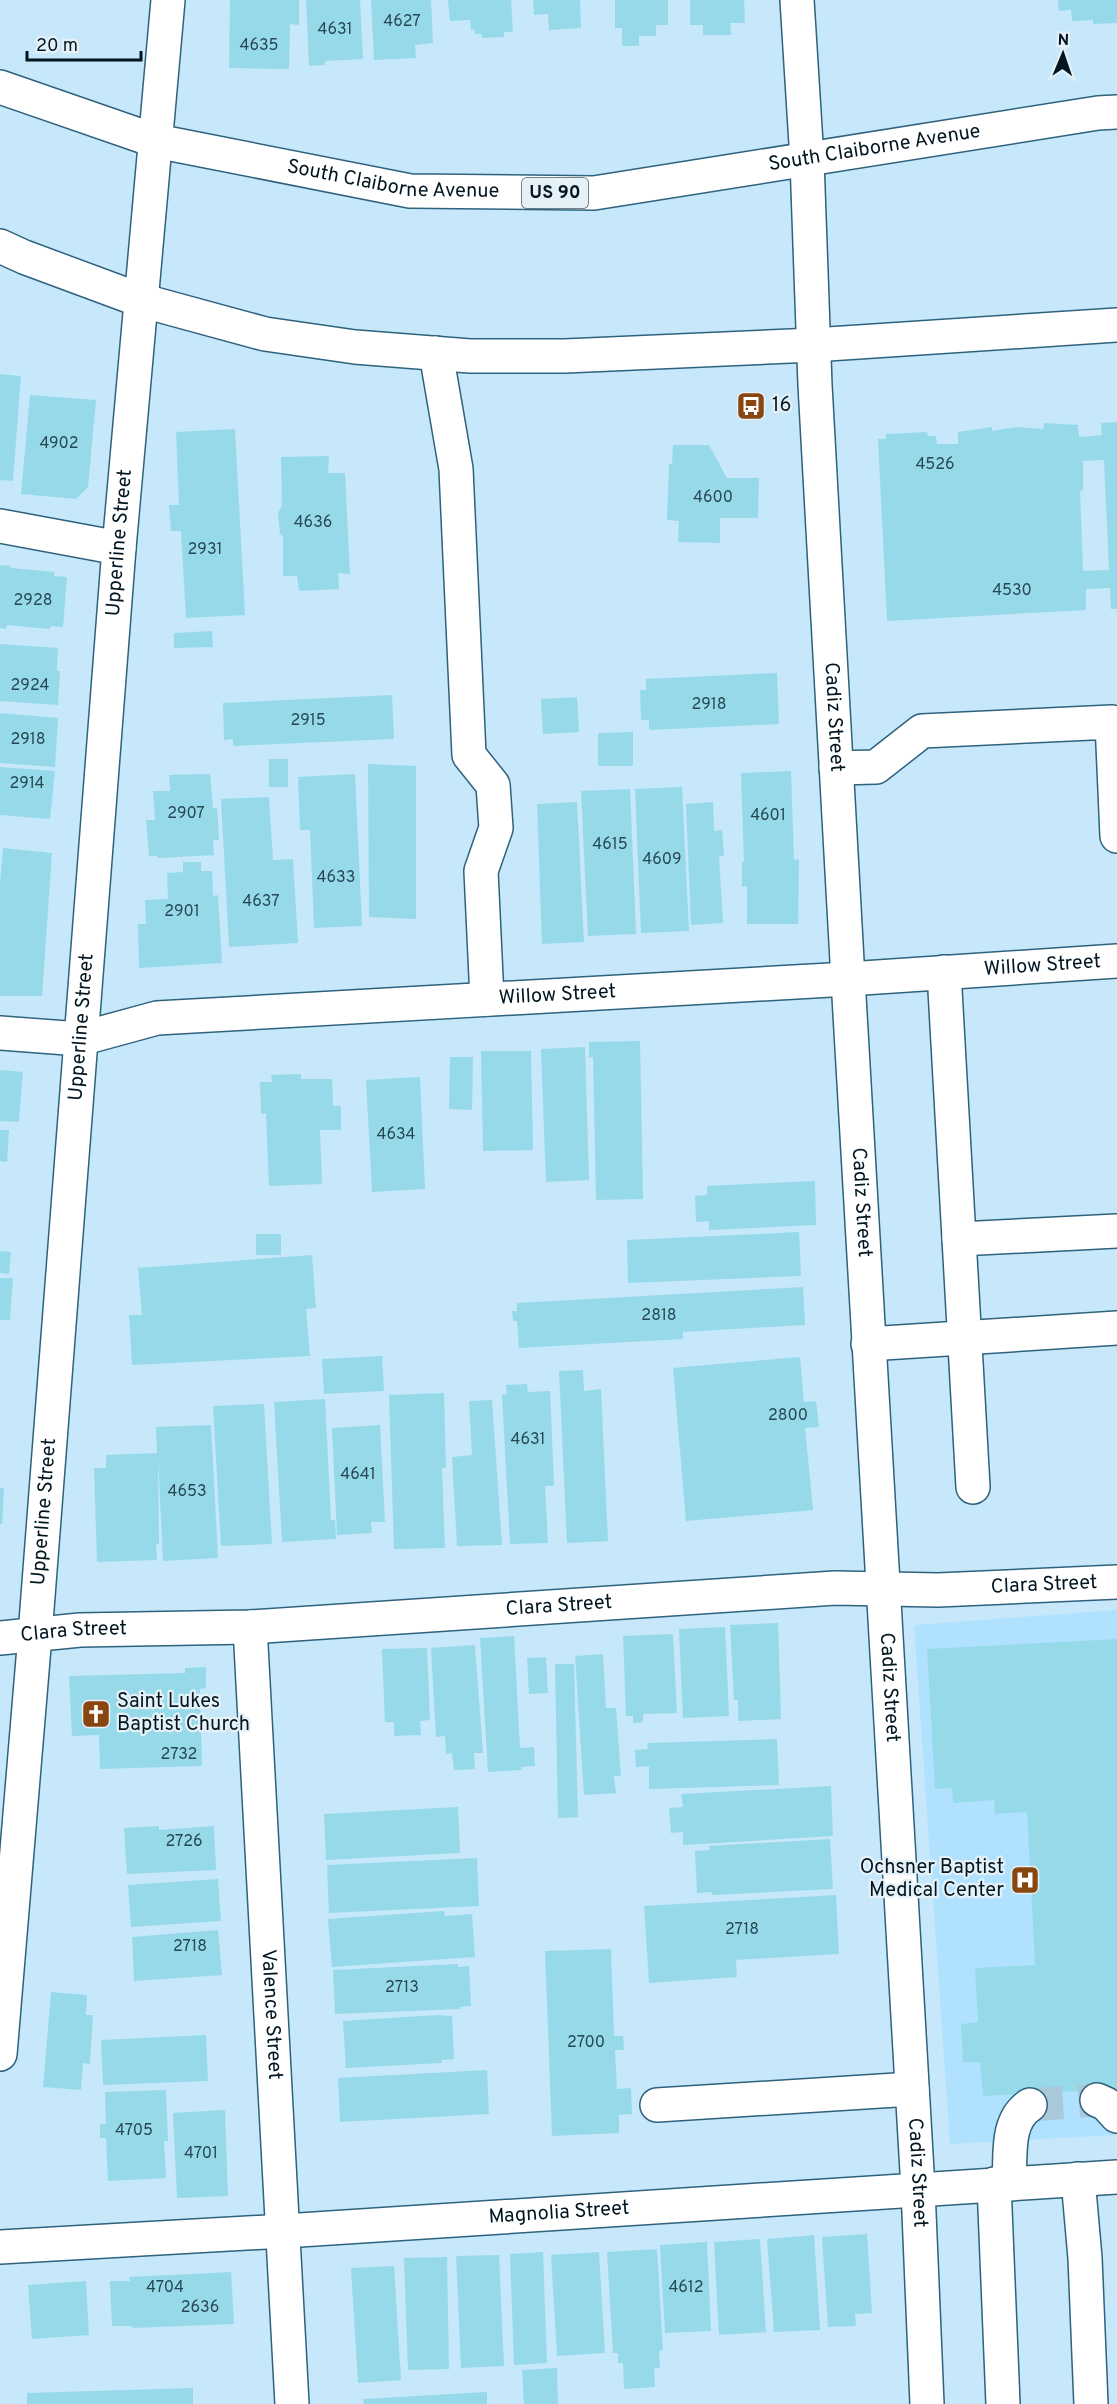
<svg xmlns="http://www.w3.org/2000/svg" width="1117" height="2404" font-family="Overpass,sans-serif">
  <rect width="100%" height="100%" fill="#c7e7fa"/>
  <path fill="#b0e2ff" d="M1117,1610V2135L950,2144L914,1625Z"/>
  <g fill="#96daea" fill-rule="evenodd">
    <path d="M230,0H299V25L290,24L289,69L229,68Z"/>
    <path d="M306,0H360L363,59L325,61V65L309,66Z"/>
    <path d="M371,0H431L433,43L415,45L416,58L374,60Z"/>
    <path d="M448,0H511L513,32H504V37L482,38V34H475L474,29L471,30L470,20L450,21Z"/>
    <path d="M533,0H580L581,28L549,30L548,14L534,15Z"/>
    <path d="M615,0H668V25H656V36H639V46H622V28H615Z"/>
    <path d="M690,0H744L745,23H730L731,35H703V25H690Z"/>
    <path d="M1058,0H1117V23L1093,24V20L1072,21L1071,10L1059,11Z"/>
    <path d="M0,374L21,376L13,481L0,480Z"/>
    <path d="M30,395L96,400L88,487L76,499L21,494Z"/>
    <path d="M1117,422V609H1111L1110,588L1086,589V610L887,621L878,439H886V434L927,432L928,436H936L937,444H958V432L992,427V431L1017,427L1043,429L1044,423L1078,425L1079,437L1102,435L1101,423ZM1104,460L1109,570L1083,571L1080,491L1083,490V461Z"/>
    <path d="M235,429L245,615L186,618L181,531H171L169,505H179L176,432Z"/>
    <path d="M673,445H709L727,478H759L758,518H720V543L678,542L679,521L667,520L669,464H672Z"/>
    <path d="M329,456L328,473H345L350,574L338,573L339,589L299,591L297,576H283V537L280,533L278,513L282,505L281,457Z"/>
    <path d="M0,565L11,566V568L54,572V576L67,577L63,627L51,626L50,629L7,625L6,629L0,628Z"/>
    <path d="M212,631L213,647L174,648V633Z"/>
    <path d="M0,644L58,648L57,671H60L58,705L0,701Z"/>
    <path d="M777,673L779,724L649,730V720H641L640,690H646V679Z"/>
    <path d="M392,695L394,739L233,746V739L224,740L223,703Z"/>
    <path d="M577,697L579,732L543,734L541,699Z"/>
    <path d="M0,713L58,718L55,767L0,763Z"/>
    <path d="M633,732V766H598V733Z"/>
    <rect x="269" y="759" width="19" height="28"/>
    <path d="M368,764L416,766V919L369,917Z"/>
    <path d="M0,767L55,771L50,819L0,815Z"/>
    <path d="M791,771L794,860L799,859L798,924H747V886L742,887V862H744L741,773Z"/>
    <path d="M210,774L213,808H217L219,840H213L214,855L158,858L157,856H149L146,820H155L153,791H170L169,775Z"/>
    <path d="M355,774L362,926L314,928L310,830H300L298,777Z"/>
    <path d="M682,787L689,931L641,933L635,789Z"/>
    <path d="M630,789L636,934L588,936L581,791Z"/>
    <path d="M269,797L273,860L293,859L298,943L229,947L221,799Z"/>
    <path d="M577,802L584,942L542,944L537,804Z"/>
    <path d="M713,802L714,831L722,830L724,856H719L723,923L691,925L686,804Z"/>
    <path d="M3,848L52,853L42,996H0V882Z"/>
    <path d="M183,862H201V871H212L213,896L218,895L222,963L139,968L138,924H146L145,900L168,899L167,873L183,872Z"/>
    <path d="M640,1041L643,1199L596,1200L593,1057L589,1058V1042Z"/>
    <path d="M585,1047L589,1180L546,1182L541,1049Z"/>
    <path d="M481,1051H531L533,1150L483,1151Z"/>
    <path d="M450,1057H473L472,1110L449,1109Z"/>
    <path d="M0,1070L23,1072L19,1122L0,1121Z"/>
    <path d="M301,1074V1079H332L333,1106H341V1130H320L322,1184L269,1186L266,1113L261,1114L260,1082H272L271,1075Z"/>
    <path d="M420,1077L425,1189L372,1192L366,1080Z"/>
    <path d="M0,1130H9L7,1162L0,1161Z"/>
    <path d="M815,1181L816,1225L709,1230V1221L696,1222L695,1196L707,1195V1186Z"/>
    <path d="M799,1232L801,1276L628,1283L627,1240Z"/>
    <rect x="256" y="1234" width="25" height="21"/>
    <path d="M0,1251L11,1252L9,1274L0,1273Z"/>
    <path d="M312,1255L316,1308L306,1309L310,1356L132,1365L129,1315H142L138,1268Z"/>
    <path d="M0,1278H13L10,1320H0Z"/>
    <path d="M803,1287L805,1325L683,1332V1339L519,1348L517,1321H513L512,1311H517V1303Z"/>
    <path d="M382,1356L384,1391L324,1394L322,1359Z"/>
    <path d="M800,1357L804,1402L816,1401L819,1427L805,1428L813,1510L686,1521L673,1368Z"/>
    <path d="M583,1370L584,1391L601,1389L608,1541L567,1543L559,1371Z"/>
    <path d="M527,1384L528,1392L550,1391L554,1486H545L548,1543L510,1544L502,1395L507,1394L506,1385Z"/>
    <path d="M444,1393L446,1468H442L445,1548L394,1549L389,1395Z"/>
    <path d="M325,1399L331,1520H335L336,1539L282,1542L274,1402Z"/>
    <path d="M492,1400L502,1545L457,1546L452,1457L472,1455L469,1401Z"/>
    <path d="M264,1404L272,1544L221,1546L213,1406Z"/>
    <path d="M211,1425L218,1558L163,1561L158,1458L159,1544L156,1543L157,1560L97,1562L94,1468H106V1455L157,1453L156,1427Z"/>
    <path d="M380,1425L385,1522H371L372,1533L337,1535L332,1428Z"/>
    <path d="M0,1488H4L2,1524H0Z"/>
    <path d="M778,1623L781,1719L738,1721V1700H734L730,1625Z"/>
    <path d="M725,1627L729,1716L683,1718L679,1629Z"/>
    <path d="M673,1634L677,1713L643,1714V1722L633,1723V1716H626L623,1636Z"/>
    <path d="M514,1636L520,1748L534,1747L535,1766L521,1767L522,1770L488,1772L480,1638Z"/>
    <path d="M1117,1639V2089L983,2096L980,2062H963L961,2024L978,2022L975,1968L1035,1965L1027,1812L995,1814L994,1800L953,1803L952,1788L935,1789L927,1649Z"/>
    <path d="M475,1645L483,1753H474L475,1769L454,1770L452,1753L446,1754L445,1736L436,1737L431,1648Z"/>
    <path d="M427,1648L430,1720L420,1721L421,1735L394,1736V1722H385L382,1649Z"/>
    <path d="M603,1654L606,1708H616L621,1776H614L616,1793L584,1795L575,1656Z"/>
    <path d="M546,1657L548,1693L529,1694L527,1658Z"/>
    <path d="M555,1664H574L578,1817L558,1818Z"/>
    <path d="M206,1667V1688L200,1689L202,1766L100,1769L99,1735L72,1736L69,1676L185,1673V1668Z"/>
    <path d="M777,1739L779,1785L649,1789V1766L636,1767L635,1750L648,1749L647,1743Z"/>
    <path d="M831,1786L833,1836L683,1845V1832L671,1833L669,1808L683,1807L681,1794Z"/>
    <path d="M458,1807L460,1853L326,1860L324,1814Z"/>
    <path d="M159,1826V1830L214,1826L216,1870L127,1874L124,1828Z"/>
    <path d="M830,1839L833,1889L712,1895V1892L697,1893L695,1851L709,1850V1846Z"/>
    <path d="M477,1858L479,1906L329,1913L327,1865Z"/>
    <path d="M218,1879L221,1921L131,1927L128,1885Z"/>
    <path d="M836,1895L839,1954L736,1960L737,1977L649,1983L644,1906Z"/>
    <path d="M444,1911L445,1916L472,1914L475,1957L332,1967L328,1919Z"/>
    <path d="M218,1930L222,1975L134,1981L132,1937Z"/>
    <path d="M611,1949L614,2036H623L624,2050H615L617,2089L631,2088L632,2114L619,2115V2133L552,2136L545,1951Z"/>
    <path d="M458,1964V1967L469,1966L471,2006L460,2007V2009L335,2014L333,1970Z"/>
    <path d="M51,1992L87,1995L86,2015H93L90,2064L83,2063L81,2090L43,2087Z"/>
    <path d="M438,2015L452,2016L454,2059L441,2060L442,2063L346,2068L343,2021Z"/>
    <path d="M206,2035L208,2081L103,2085L101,2040Z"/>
    <path d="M487,2070L489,2114L340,2122L338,2078Z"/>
    <path d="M166,2090L168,2141H164L166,2178L108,2181L106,2138H100V2124H106L105,2092Z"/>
    <path d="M225,2110L228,2196L177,2198L173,2113Z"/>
    <path d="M867,2234L872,2313L855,2314L856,2326L828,2327L822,2237Z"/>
    <path d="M814,2235L820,2330L774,2332L767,2239Z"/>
    <path d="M760,2239L766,2332L719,2335L714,2242Z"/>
    <path d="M707,2242L711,2331L665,2333L660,2245Z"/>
    <path d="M657,2249L663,2350L659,2351L660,2368H654L655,2387L624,2389L623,2363H618V2353H613L607,2252Z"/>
    <path d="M543,2252L547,2363L514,2365L510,2254Z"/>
    <path d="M599,2252L605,2353L557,2356L551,2255Z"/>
    <path d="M499,2255L504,2366L461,2368L456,2256Z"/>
    <path d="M447,2257L449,2369L408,2370L404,2258Z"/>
    <path d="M394,2266L401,2380L358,2383L351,2268Z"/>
    <path d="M231,2272L234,2324L132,2328L131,2326H112L110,2281H130L129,2277Z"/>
    <path d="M86,2281L89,2335L32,2339L28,2285Z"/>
    <path d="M557,2368L558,2404H524L522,2370Z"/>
    <path d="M193,2388V2404H27V2393Z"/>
    <path d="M487,2392V2404H364L363,2399Z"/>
  </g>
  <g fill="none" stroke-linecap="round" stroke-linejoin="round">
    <path stroke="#a9c8d9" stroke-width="33" stroke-dasharray="33 16" stroke-linecap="butt" d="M1030,2105L1097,2100"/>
    <g stroke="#2e627e" stroke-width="36">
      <g id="minor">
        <path id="s1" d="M797,0L807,160L815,385L848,979L918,2189L927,2404"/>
        <path d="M436,353L456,469L469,755L493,785L496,828L481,871L487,999"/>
        <path d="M0,526L119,548"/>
        <path d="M836,768L876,767L922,731L1112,722L1117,836"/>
        <path d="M944,972L973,1487"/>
        <path id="s2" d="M0,1033L80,1039L157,1018L848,979L1117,961"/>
        <path d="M959,1239L1117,1231"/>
        <path d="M868,1344L1117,1328"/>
        <path id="s3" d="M250,1627L292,2404"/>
        <path id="s4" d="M0,1638L80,1630L250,1627L835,1588L938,1590L1117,1582"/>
        <path id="s5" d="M0,2054L35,1635L119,548L168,0"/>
        <path d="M1097,2100L1106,2104L1117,2116"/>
        <path d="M657,2105L912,2089"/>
        <path d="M1078,2179L1085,2258L1091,2404"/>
        <path d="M994,2184L1003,2404"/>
        <path d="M1009,2184C1011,2157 1005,2121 1030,2105"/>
        <path id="s6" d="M0,2247L284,2231L1117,2177"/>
      </g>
    </g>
    <g stroke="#2e627e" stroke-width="36">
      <g id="major">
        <path id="s7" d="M0,87L156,141L410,191L594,193L1098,113L1117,112"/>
        <path d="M0,246L24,257L140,300L265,334L355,347L470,356H565L813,345L1117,325"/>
      </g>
    </g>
    <use href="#minor" stroke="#fff" stroke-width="33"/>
    <use href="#major" stroke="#fff" stroke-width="33"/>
  </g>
  <defs>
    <g id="bus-square" transform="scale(1.5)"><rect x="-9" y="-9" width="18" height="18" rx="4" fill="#884711" stroke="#e6f1f7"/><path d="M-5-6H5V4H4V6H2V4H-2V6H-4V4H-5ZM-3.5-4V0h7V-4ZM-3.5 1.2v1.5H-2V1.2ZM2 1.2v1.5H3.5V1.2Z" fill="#fff"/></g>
    <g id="church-square" transform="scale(1.5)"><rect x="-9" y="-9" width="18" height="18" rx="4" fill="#884711" stroke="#e6f1f7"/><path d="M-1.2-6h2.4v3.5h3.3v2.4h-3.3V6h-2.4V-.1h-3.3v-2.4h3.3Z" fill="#fff"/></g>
    <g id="hospital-square" transform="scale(1.5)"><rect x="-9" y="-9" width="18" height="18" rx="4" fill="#884711" stroke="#e6f1f7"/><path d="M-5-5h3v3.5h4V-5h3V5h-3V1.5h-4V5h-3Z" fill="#fff"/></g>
  </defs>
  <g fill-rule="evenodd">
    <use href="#bus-square" x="751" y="406"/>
    <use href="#church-square" x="96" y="1714"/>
    <use href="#hospital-square" x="1025" y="1880"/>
  </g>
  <g text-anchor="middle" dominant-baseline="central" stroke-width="4.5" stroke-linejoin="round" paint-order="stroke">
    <g font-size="16" fill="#274753">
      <text x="402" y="22">4627</text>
      <text x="335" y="30">4631</text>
      <text x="259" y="46">4635</text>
      <text x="59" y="444">4902</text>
      <text x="935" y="465">4526</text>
      <text x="713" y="498">4600</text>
      <text x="313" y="523">4636</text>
      <text x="205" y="550">2931</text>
      <text x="1012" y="591">4530</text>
      <text x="33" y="601">2928</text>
      <text x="30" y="686">2924</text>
      <text x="709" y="705">2918</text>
      <text x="308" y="721">2915</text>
      <text x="28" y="740">2918</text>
      <text x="27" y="784">2914</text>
      <text x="186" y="814">2907</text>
      <text x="768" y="816">4601</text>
      <text x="610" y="845">4615</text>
      <text x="662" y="860">4609</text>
      <text x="336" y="878">4633</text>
      <text x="261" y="902">4637</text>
      <text x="182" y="912">2901</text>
      <text x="396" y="1135">4634</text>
      <text x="659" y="1316">2818</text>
      <text x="788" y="1416">2800</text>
      <text x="528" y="1440">4631</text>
      <text x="358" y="1475">4641</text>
      <text x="187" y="1492">4653</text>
      <text x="179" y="1755">2732</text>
      <text x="184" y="1842">2726</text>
      <text x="742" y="1930">2718</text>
      <text x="190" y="1947">2718</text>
      <text x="402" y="1988">2713</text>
      <text x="586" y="2043">2700</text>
      <text x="134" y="2131">4705</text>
      <text x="201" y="2154">4701</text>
      <text x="165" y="2288">4704</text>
      <text x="686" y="2288">4612</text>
      <text x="200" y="2308">2636</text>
    </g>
    <rect fill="#e6f1f7" stroke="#465861" stroke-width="1.5" x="522" y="178" width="66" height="30" rx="4.5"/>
    <g font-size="18" font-weight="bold" fill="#021621">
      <text x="555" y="193">US 90</text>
    </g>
    <g font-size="20" fill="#021621" stroke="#e6f1f7">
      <text stroke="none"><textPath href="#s7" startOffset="892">South Claiborne Avenue</textPath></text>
      <text stroke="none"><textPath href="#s7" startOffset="406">South Claiborne Avenue</textPath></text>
      <text stroke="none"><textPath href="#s5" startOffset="1516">Upperline Street</textPath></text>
      <text stroke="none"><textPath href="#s1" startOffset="718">Cadiz Street</textPath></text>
      <text stroke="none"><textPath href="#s2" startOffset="1047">Willow Street</textPath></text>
      <text stroke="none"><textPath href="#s2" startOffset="561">Willow Street</textPath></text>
      <text stroke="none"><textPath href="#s5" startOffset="1030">Upperline Street</textPath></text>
      <text stroke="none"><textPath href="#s1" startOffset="1204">Cadiz Street</textPath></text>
      <text stroke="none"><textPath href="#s5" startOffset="544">Upperline Street</textPath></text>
      <text stroke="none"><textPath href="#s4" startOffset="1046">Clara Street</textPath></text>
      <text stroke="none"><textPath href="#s4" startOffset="560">Clara Street</textPath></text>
      <text stroke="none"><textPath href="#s4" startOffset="74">Clara Street</textPath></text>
      <text stroke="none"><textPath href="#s1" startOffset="1690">Cadiz Street</textPath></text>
      <text stroke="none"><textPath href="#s3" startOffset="388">Valence Street</textPath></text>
      <text stroke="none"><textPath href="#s1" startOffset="2176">Cadiz Street</textPath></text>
      <text stroke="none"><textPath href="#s6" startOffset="560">Magnolia Street</textPath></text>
    </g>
    <g font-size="20" fill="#021621" stroke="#e6f1f7" text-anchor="start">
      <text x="772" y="406">16</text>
      <text x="117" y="1702">Saint Lukes<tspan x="117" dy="23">Baptist Church</tspan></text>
      <text x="1004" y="1868" text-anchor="end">Ochsner Baptist<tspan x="1004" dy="23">Medical Center</tspan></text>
    </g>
  </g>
  <g transform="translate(1063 54) rotate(2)" stroke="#e6f1f7" stroke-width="4.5" paint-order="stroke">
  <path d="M0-4.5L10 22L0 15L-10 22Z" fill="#021621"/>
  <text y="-9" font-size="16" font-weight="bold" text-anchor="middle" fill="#021621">N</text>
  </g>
  <path d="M27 51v9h114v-9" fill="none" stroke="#021621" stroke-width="3"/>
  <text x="36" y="51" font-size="18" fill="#021621" stroke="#e6f1f7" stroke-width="4.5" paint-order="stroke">20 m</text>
</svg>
